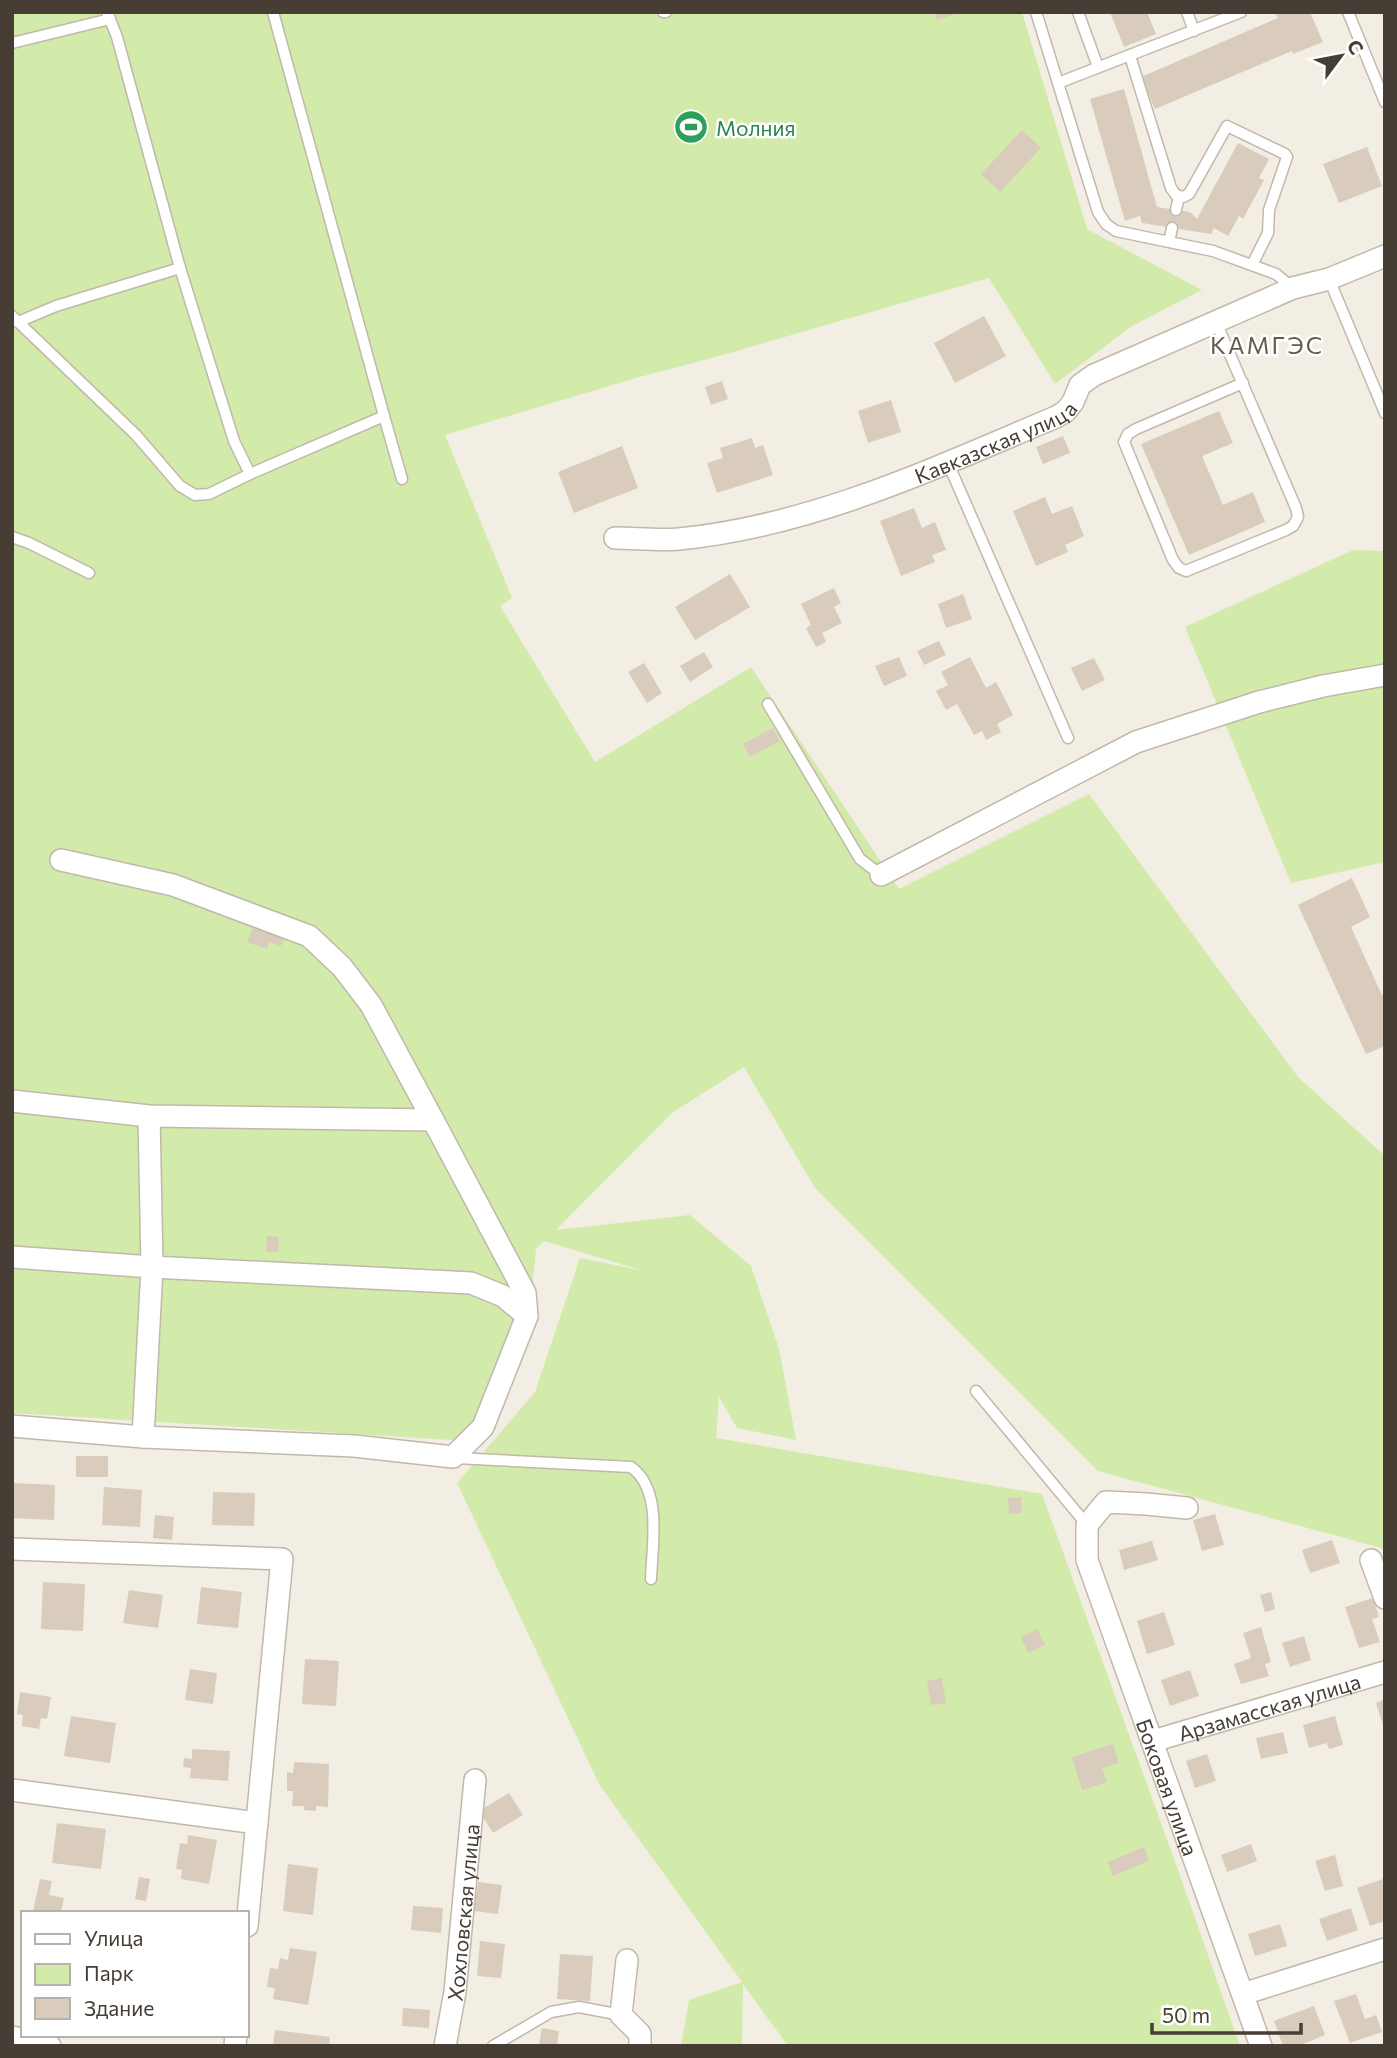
<svg xmlns="http://www.w3.org/2000/svg" width="1397" height="2058" font-family="Commissioner,sans-serif">
  <rect width="100%" height="100%" fill="#f3eee4"/>
  <g fill="#d2eaaa">
    <path d="M12,12H1022L1087,229L1202,290L1132,326L1055,384L989,278L719,356L636,378L445,435L512,598L500,606L595,762L751,667L899,889L1089,794L1298,1077L1385,1156V1549L1098,1471L815,1188L744,1067L672,1113L556,1230L690,1215L751,1266L779,1349L796,1440L737,1428L719,1397L716,1438L1042,1494L1182,1881L1240,2046H788L743,1984L742,2046H681L689,2000L742,1982L599,1784L457,1483L535,1392L580,1258L644,1271L544,1241L536,1249L530,1308L468,1441L12,1413Z"/>
    <path d="M1353,550L1385,551V862L1291,883L1185,627Z"/>
  </g>
  <g fill="#d9ccbc">
    <path d="M934,12H958V13L937,20Z"/>
    <path d="M1110,12H1147L1156,34L1124,47Z"/>
    <path d="M1275,12H1310L1323,42L1293,54L1292,51L1155,109L1141,77L1278,18Z"/>
    <path d="M1124,89L1157,207L1190,212L1197,219L1238,143L1269,159L1259,178L1264,180L1243,219L1239,216L1228,236L1214,228L1211,234L1142,223L1140,216L1125,221L1090,99Z"/>
    <path d="M1022,130L1041,148L1000,192L981,174Z"/>
    <path d="M1367,147L1382,186L1339,203L1323,164Z"/>
    <path d="M984,316L1006,356L955,383L934,343Z"/>
    <path d="M722,381L728,399L711,405L705,387Z"/>
    <path d="M891,400L901,432L868,443L858,411Z"/>
    <path d="M1219,411L1233,443L1202,456L1223,505L1253,492L1265,522L1189,555L1141,444Z"/>
    <path d="M1063,436L1070,453L1043,464L1036,447Z"/>
    <path d="M752,438L755,448L763,445L773,475L717,493L707,463L723,458L720,448Z"/>
    <path d="M622,446L638,488L574,513L558,472Z"/>
    <path d="M1045,497L1052,514L1072,506L1084,536L1065,545L1068,552L1036,566L1013,511Z"/>
    <path d="M914,508L922,528L935,522L946,550L932,555L935,562L901,576L880,521Z"/>
    <path d="M730,574L750,607L695,640L675,607Z"/>
    <path d="M834,588L841,603L834,607L842,623L822,633L826,642L816,647L806,628L811,625L801,604Z"/>
    <path d="M963,594L972,619L946,628L938,604Z"/>
    <path d="M939,641L946,655L924,665L917,651Z"/>
    <path d="M704,652L713,667L690,682L680,666Z"/>
    <path d="M899,657L907,676L884,686L875,666Z"/>
    <path d="M970,657L986,688L996,682L1013,715L997,724L1001,732L986,740L982,731L974,735L957,704L946,710L936,691L948,685L941,672Z"/>
    <path d="M1094,658L1105,680L1082,691L1071,668Z"/>
    <path d="M644,663L662,693L647,703L628,672Z"/>
    <path d="M773,728L780,741L750,757L743,744Z"/>
    <path d="M1352,878L1370,917L1351,927L1382,995L1385,993V1046L1366,1054L1298,905Z"/>
    <path d="M254,923L274,930L273,934L284,938L281,946L269,942L267,949L247,942Z"/>
    <path d="M267,1236L279,1237L278,1252H266Z"/>
    <rect x="76" y="1456" width="32" height="21"/>
    <path d="M13,1483L55,1485L54,1520L12,1518Z"/>
    <path d="M104,1487L142,1490L140,1527L102,1525Z"/>
    <path d="M213,1492L255,1493L254,1526L212,1525Z"/>
    <path d="M1021,1497L1022,1513L1009,1514L1008,1498Z"/>
    <path d="M1215,1514L1224,1545L1202,1551L1193,1520Z"/>
    <path d="M155,1515L174,1517L172,1540L153,1538Z"/>
    <path d="M1332,1540L1340,1563L1310,1573L1302,1550Z"/>
    <path d="M1152,1541L1158,1560L1124,1570L1119,1550Z"/>
    <path d="M43,1582L85,1584L83,1631L41,1629Z"/>
    <path d="M201,1587L242,1592L238,1628L197,1624Z"/>
    <path d="M129,1590L163,1595L158,1628L123,1623Z"/>
    <path d="M1271,1592L1275,1609L1265,1612L1260,1595Z"/>
    <path d="M1373,1598L1379,1617L1372,1619L1380,1642L1359,1648L1345,1607Z"/>
    <path d="M1164,1612L1175,1645L1147,1654L1137,1621Z"/>
    <path d="M1261,1627L1271,1662L1265,1664L1269,1676L1241,1684L1234,1664L1251,1658L1243,1633Z"/>
    <path d="M1037,1629L1045,1645L1028,1653L1021,1637Z"/>
    <path d="M1304,1636L1311,1660L1290,1667L1282,1643Z"/>
    <path d="M305,1659L339,1661L336,1706L302,1704Z"/>
    <path d="M190,1669L217,1673L213,1704L185,1700Z"/>
    <path d="M1190,1670L1199,1696L1170,1706L1161,1680Z"/>
    <path d="M942,1678L946,1703L931,1705L927,1681Z"/>
    <path d="M20,1692L51,1697L47,1719L41,1718L39,1729L22,1726L23,1715L17,1714Z"/>
    <path d="M1385,1699V1728H1384L1376,1703Z"/>
    <path d="M71,1716L116,1723L110,1763L64,1756Z"/>
    <path d="M1335,1716L1343,1745L1329,1749L1327,1743L1309,1748L1303,1725Z"/>
    <path d="M1283,1732L1288,1753L1261,1759L1256,1738Z"/>
    <path d="M1113,1744L1119,1763L1102,1768L1107,1782L1082,1790L1072,1757Z"/>
    <path d="M192,1749L230,1751L228,1781L190,1778L191,1768L183,1767L184,1758L192,1759Z"/>
    <path d="M1207,1754L1216,1781L1195,1788L1186,1761Z"/>
    <path d="M294,1762L329,1764L328,1807L316,1806V1811L304,1810V1806H292L293,1791H287V1772L293,1773Z"/>
    <path d="M509,1793L523,1815L493,1833L479,1811Z"/>
    <path d="M57,1823L106,1829L101,1869L52,1863Z"/>
    <path d="M188,1835L217,1840L209,1884L181,1879L182,1870L176,1869L180,1843L187,1844Z"/>
    <path d="M1251,1844L1257,1861L1227,1872L1221,1855Z"/>
    <path d="M1144,1847L1149,1861L1113,1876L1108,1862Z"/>
    <path d="M1335,1855L1343,1886L1325,1891L1315,1861Z"/>
    <path d="M288,1864L318,1868L313,1915L283,1911Z"/>
    <path d="M139,1877L150,1879L146,1901L135,1899Z"/>
    <path d="M40,1879L52,1881L49,1895L64,1898L61,1913L33,1911Z"/>
    <path d="M1383,1879L1385,1921L1370,1926L1357,1888Z"/>
    <path d="M478,1882L502,1885L498,1914L474,1911Z"/>
    <path d="M413,1906L443,1908L441,1933L411,1930Z"/>
    <path d="M1351,1908L1358,1930L1327,1941L1319,1919Z"/>
    <path d="M1280,1924L1287,1946L1255,1956L1248,1934Z"/>
    <path d="M480,1941L505,1944L501,1978L477,1976Z"/>
    <path d="M290,1948L317,1952L308,2005L273,1999L275,1988L267,1987L270,1968L278,1969L280,1958L288,1960Z"/>
    <path d="M560,1954L593,1956L590,2001L557,1999Z"/>
    <path d="M1356,1994L1365,2019L1376,2015L1382,2032L1350,2043L1334,2001Z"/>
    <path d="M1314,2006L1325,2035L1298,2046H1283L1274,2021Z"/>
    <path d="M403,2008L430,2010L429,2028L402,2026Z"/>
    <path d="M542,2028L559,2031L557,2046L539,2044Z"/>
    <path d="M275,2030L330,2037L329,2046H273Z"/>
  </g>
  <g fill="none" stroke-linecap="round" stroke-linejoin="round">
    <g stroke="#c2b8aa" stroke-width="13">
      <g id="service">
        <path d="M107,12L117,37L180,268L234,441L250,474L384,416L273,12"/>
        <path d="M663,12H666"/>
        <path d="M1036,12L1058,83"/>
        <path d="M1078,12L1098,67"/>
        <path d="M1187,12L1194,31"/>
        <path d="M1241,12L1058,83L1098,212L1106,224L1116,231L1213,251L1276,274L1293,288"/>
        <path d="M1348,12L1385,102"/>
        <path d="M12,43L110,19"/>
        <path d="M1130,56L1171,188L1176,195L1183,197L1189,194L1227,126L1285,154L1287,157L1269,210L1268,233L1252,265"/>
        <path d="M1176,210L1179,196"/>
        <path d="M1169,242L1172,228"/>
        <path d="M1329,279L1385,413"/>
        <path d="M12,316L136,435L180,486L195,495L209,494L250,474"/>
        <path d="M18,322L56,306L180,268"/>
        <path d="M1216,322L1296,508L1298,517L1293,526L1286,530L1186,571L1179,568L1173,560L1124,442L1128,434L1136,429L1243,383"/>
        <path d="M384,416L402,479"/>
        <path d="M948,463L1068,738"/>
        <path d="M12,537L29,543L89,573"/>
        <path d="M768,704L860,859L881,875"/>
        <path d="M976,1391L1087,1525"/>
        <path d="M455,1458L631,1467C663,1490 652,1545 651,1579"/>
        <path d="M493,2046L551,2012L579,2007L621,2015"/>
      </g>
    </g>
    <g stroke="#c2b8aa" stroke-width="24">
      <g id="minor">
        <path id="s1" d="M615,538C636,538 658,541 679,539C812,526 935,468 1056,417L1066,411L1073,402L1080,385L1094,375L1293,288L1329,279L1385,256"/>
        <path d="M881,875L1136,742L1259,702L1323,686L1385,675"/>
        <path d="M12,1101L149,1116L433,1120L371,1005L342,967L309,936L173,885L61,860"/>
        <path d="M149,1116L152,1267L471,1283L503,1296L527,1316"/>
        <path d="M12,1257L152,1267L143,1437L12,1426"/>
        <path d="M143,1437L354,1446L453,1457L483,1427L527,1316L525,1293L433,1120"/>
        <path id="s2" d="M1187,1508L1146,1504L1106,1502L1087,1525V1560L1261,2046"/>
        <path d="M12,1549L282,1559L247,1926"/>
        <path d="M1371,1560L1385,1598"/>
        <path id="s3" d="M1153,1741L1385,1672"/>
        <path d="M12,1790L257,1823"/>
        <path d="M627,1960L621,2015L640,2034V2046"/>
        <path d="M1243,1994L1385,1949"/>
        <path d="M12,2037L50,2046"/>
        <path d="M235,2046L236,2035"/>
        <path id="s4" d="M445,2046L455,1992L475,1780"/>
      </g>
    </g>
    <use href="#service" stroke="#fff" stroke-width="10"/>
    <use href="#minor" stroke="#fff" stroke-width="21"/>
  </g>
  <defs>
    <g id="stadium-disc" transform="scale(1.75)"><circle r="9.5" fill="#2e9e5b" stroke="#fff"/><path d="M0-5a6.5 5 0 1 0 0 10a6.5 5 0 1 0 0-10ZM-3.5-1.8h7v3.6h-7Z" fill="#fff"/></g>
  </defs>
  <g fill-rule="evenodd">
    <use href="#stadium-disc" x="691" y="127"/>
  </g>
  <g text-anchor="middle" dominant-baseline="central" stroke-width="5" stroke-linejoin="round" paint-order="stroke">
    <g font-size="21" fill="#27864d" stroke="#fff" text-anchor="start">
      <text x="716" y="127">Молния</text>
    </g>
    <g font-size="21" fill="#463e34" stroke="#fff">
      <text stroke="none"><textPath href="#s1" startOffset="396">Кавказская улица</textPath></text>
      <text stroke="none"><textPath href="#s3" startOffset="121">Арзамасская улица</textPath></text>
      <text stroke="none"><textPath href="#s2" startOffset="387">Боковая улица</textPath></text>
      <text stroke="none"><textPath href="#s4" startOffset="135">Хохловская улица</textPath></text>
    </g>
    <g font-size="24" letter-spacing="2" fill="#695b4a" stroke="#fff">
      <text x="1267" y="344">КАМГЭС</text>
    </g>
  </g>
  <rect width="1397" height="2058" fill="none" stroke="#463e34" stroke-width="28"/>
  <rect x="21" y="1911" width="228" height="126" fill="#ffffff" stroke="#b5b2ae" stroke-width="2"/>
  <rect x="35" y="1934" width="35" height="10" fill="#ffffff" stroke="#b5b2ae" stroke-width="2"/>
  <text x="84" y="1946" font-size="21" fill="#463e34">Улица</text>
  <rect x="35" y="1964" width="35" height="21" fill="#d2eaaa" stroke="#b5b2ae" stroke-width="2"/>
  <text x="84" y="1981" font-size="21" fill="#463e34">Парк</text>
  <rect x="35" y="1998" width="35" height="21" fill="#d9ccbc" stroke="#b5b2ae" stroke-width="2"/>
  <text x="84" y="2016" font-size="21" fill="#463e34">Здание</text>
  <g transform="translate(1341 56) rotate(58)" stroke="#ffffff" stroke-width="5" paint-order="stroke">
  <path d="M0-5L12 26L0 18L-12 26Z" fill="#463e34"/>
  <text y="-10" font-size="19" font-weight="bold" text-anchor="middle" fill="#463e34">С</text>
  </g>
  <path d="M1152 2023v10h149v-10" fill="none" stroke="#463e34" stroke-width="3.5"/>
  <text x="1162" y="2023" font-size="21" fill="#463e34" stroke="#ffffff" stroke-width="5" paint-order="stroke">50 m</text>
</svg>
